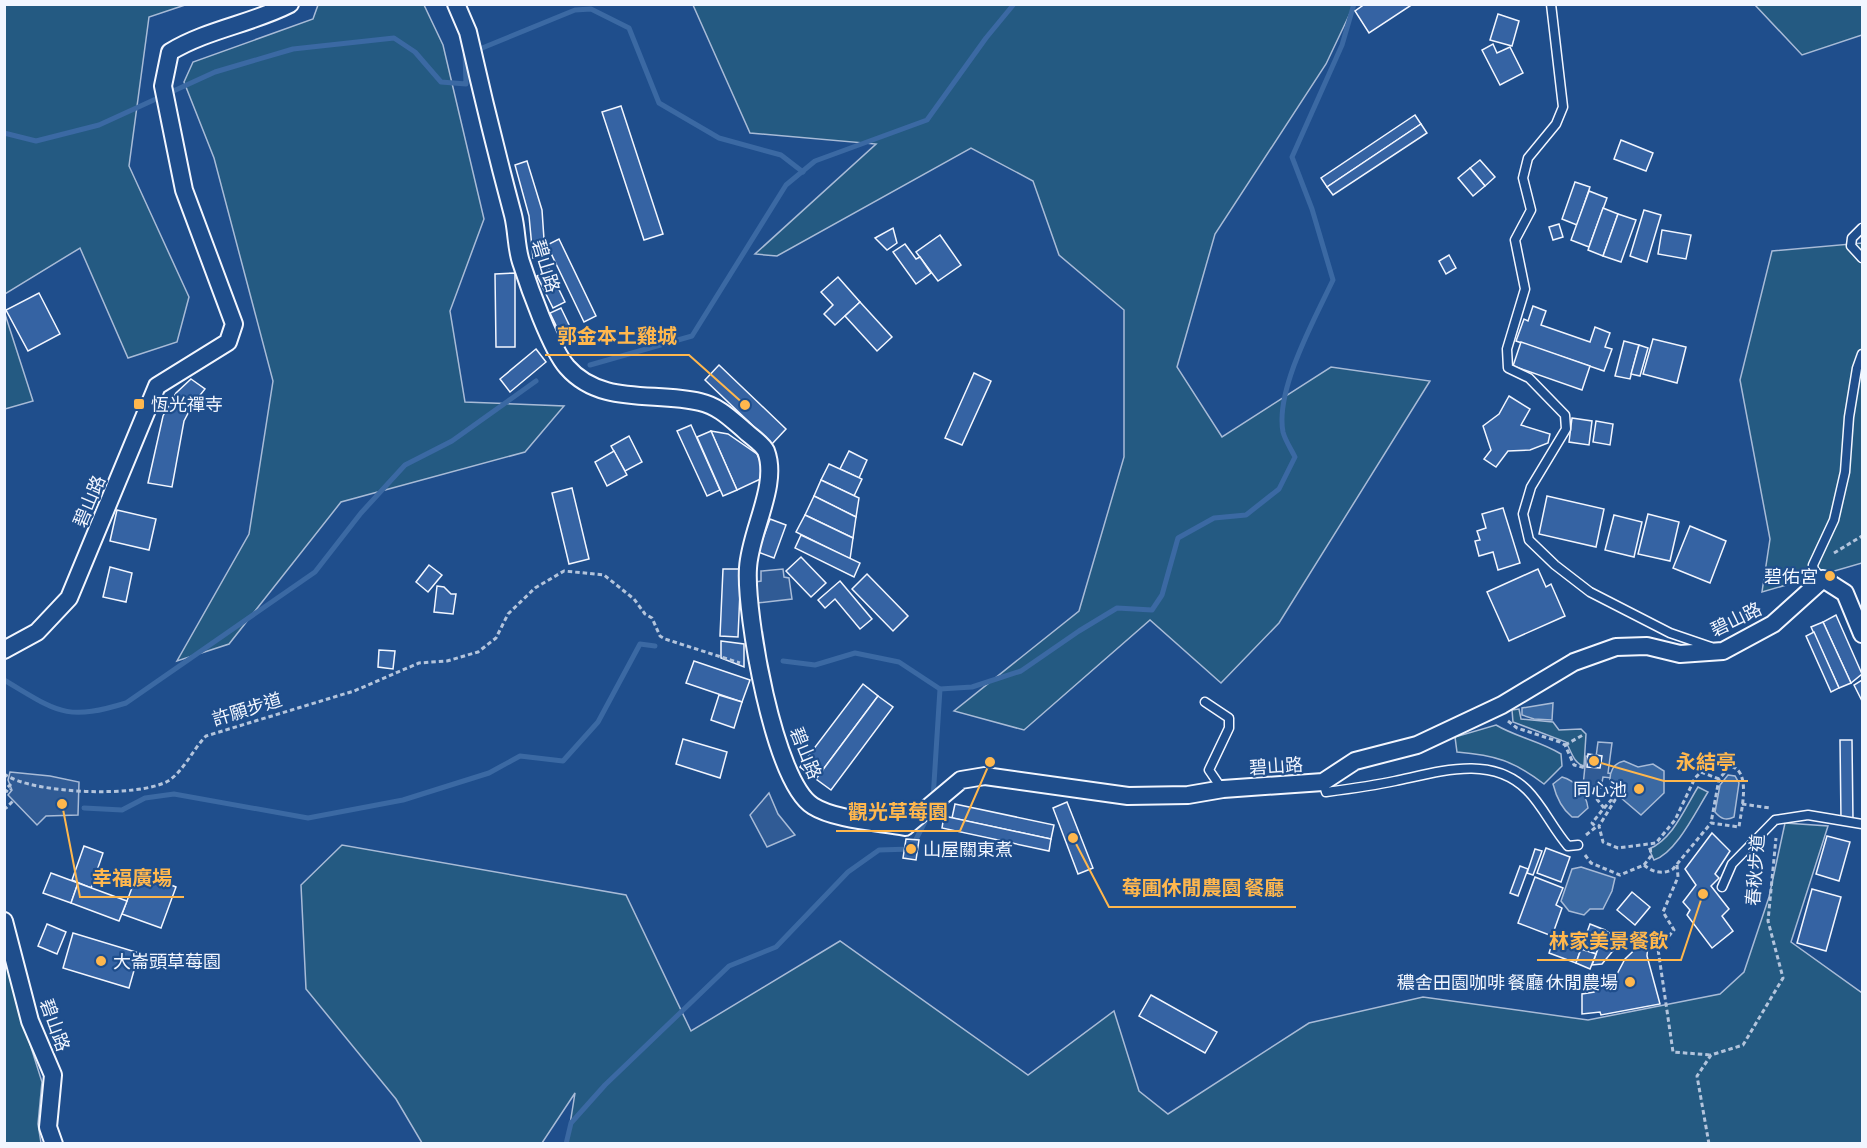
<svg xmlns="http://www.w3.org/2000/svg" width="1867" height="1148" font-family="'Asap Condensed','Noto Sans TC',sans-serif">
  <rect width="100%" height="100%" fill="#1f4e8c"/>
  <g fill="#245a82" stroke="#a8bbd7" stroke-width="1.5">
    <path d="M5,4L185,5L149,17L129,166L189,297L177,342L128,358L80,248L5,294Z"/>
    <path d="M318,5H424L443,45L484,219L450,311L465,402L564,406L525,452L341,502L229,644L177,661L249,534L273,381L214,158L184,82L193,62L313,19Z"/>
    <path d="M693,5H1354L1326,64L1215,234L1177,367L1222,437L1331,367L1430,381L1279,623L1221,683L1150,620L1024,730L954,711L1079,611L1124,457V310L1059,255L1033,181L971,148L777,256L755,254L876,144L750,133Z"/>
    <path d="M1755,5H1862V35L1802,55Z"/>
    <path d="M1862,243V563L1762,592L1770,539L1740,380L1772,251Z"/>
    <path d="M5,314L33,401L5,409H4Z"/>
    <path d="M1519,709L1521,719L1553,722L1559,730L1581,729L1586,734L1584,766C1574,764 1571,751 1566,742L1513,722L1512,710Z"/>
    <path d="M1496,725C1516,737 1540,741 1561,754L1562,766L1544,784C1514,761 1495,755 1457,752L1455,737Z"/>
    <path d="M1698,787L1708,792C1696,811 1676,853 1654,860L1649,849C1673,839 1685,808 1698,787Z"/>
    <path d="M1785,823L1828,826L1791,942L1862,993V1143H567L575,1093L542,1143H422L396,1099L306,989L301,885L342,845L626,895L691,1031L840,941L1028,1075L1114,1011L1139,1091L1168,1114L1309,1023L1423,997L1588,1020L1720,994L1744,972L1769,897Z"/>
    <path d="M4,946L13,990L42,1082L38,1124L41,1143H5Z"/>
  </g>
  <g fill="#305b95" stroke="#a8bbd7" stroke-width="1.5">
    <path d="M783,569L784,577L789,578L792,599L757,603L755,582L761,581V571Z"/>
    <path d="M1598,742L1612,743L1608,773L1623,775L1622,779L1603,777L1601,788L1583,786L1586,756L1596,757Z"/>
    <path d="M10,772L50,776L79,782L78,815L46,816L37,825L8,795L12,790L8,780Z"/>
    <path d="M769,793L778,814L795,835L767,847L750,815Z"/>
  </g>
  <g fill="#3b69a3" stroke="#a8bbd7" stroke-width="1.5">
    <path d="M1553,703L1552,720L1534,719L1522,715V708Z"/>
    <path d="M1624,761L1638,767L1653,764L1664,771V793L1641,815L1620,797L1610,783C1609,773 1613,763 1624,761Z"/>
    <path d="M1728,775L1735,776L1739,783L1734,817C1726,821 1721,819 1715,812L1720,785Z"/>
    <path d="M1562,777C1576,781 1586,793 1588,808L1578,817H1572C1562,809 1556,796 1553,784Z"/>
    <path d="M1581,867L1615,878L1612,891L1603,909H1590L1584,915L1569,911L1561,901L1572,869Z"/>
  </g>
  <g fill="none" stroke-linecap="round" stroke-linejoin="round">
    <g stroke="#3b69a3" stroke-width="5">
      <path d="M4,133L36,141L99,125L215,72L293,49L394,38L415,52L441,82L466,84L465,55L575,10L591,9L629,28L659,103L719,138L781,155L803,172"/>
      <path d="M590,365L692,336L786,185L815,161L927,120L986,38L1014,4"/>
      <path d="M783,661L815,665L855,653L899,662L940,689L972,687L1021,671L1079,631L1117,608L1152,610L1162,595L1178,538L1214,518L1246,515L1279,489L1295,457C1291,449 1285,440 1283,432C1275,390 1315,318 1333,280L1312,209L1292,157L1342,45L1354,4"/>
      <path d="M4,680C57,711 64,722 126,703L315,572L361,513L405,465L452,441L536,381"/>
      <path d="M933,799L940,689"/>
      <path d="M84,808L122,810L145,798L174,794L308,818L403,800L489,773L520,756L563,761L598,722L640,644L655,646"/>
      <path d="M566,1144L571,1123L605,1085L729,966L776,947L848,872L879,850L911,849L929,814"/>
    </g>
  </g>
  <g fill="#3563a3" stroke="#f2f6ff" stroke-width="1.5">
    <path d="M1365,4H1413L1369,33L1355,11Z"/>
    <path d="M1498,14L1519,21L1512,46L1490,40Z"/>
    <path d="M1493,44L1497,53L1510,47L1523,73L1500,85L1482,50Z"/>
    <path d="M621,106L663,234L644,240L602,112Z"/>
    <path d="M1415,115L1421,124L1327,187L1321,178Z"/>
    <path d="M1421,124L1427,133L1333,195L1327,187Z"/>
    <path d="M1621,140L1653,153L1646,171L1614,159Z"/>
    <path d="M1480,160L1495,177L1485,186L1470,168Z"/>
    <path d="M527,161L542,210L545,254L533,258L529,216L515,165Z"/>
    <path d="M1470,168L1485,186L1473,196L1458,178Z"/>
    <path d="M1575,182L1590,187L1577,225L1562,219Z"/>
    <path d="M1589,191L1607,198L1589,247L1571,240Z"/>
    <path d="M1603,208L1618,214L1603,256L1588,250Z"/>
    <path d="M1644,210L1661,215L1647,262L1630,256Z"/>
    <path d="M1618,214L1636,220L1621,262L1603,256Z"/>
    <path d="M1559,224L1563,237L1553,240L1549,227Z"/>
    <path d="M893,228L897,243L887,250L875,238Z"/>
    <path d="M1662,230L1691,235L1686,259L1658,254Z"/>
    <path d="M940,235L961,265L938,281L916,252Z"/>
    <path d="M559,239L596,316L584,322L547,245Z"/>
    <path d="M905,244L916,259L920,257L931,273L916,284L893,252Z"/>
    <path d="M1449,255L1456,268L1446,274L1439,261Z"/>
    <path d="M549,269L565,302L553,308L537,276Z"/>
    <path d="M515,273V347H496L495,274Z"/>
    <path d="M838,277L860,302L835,325L824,314L833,305L821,292Z"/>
    <path d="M39,293L60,334L28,351L6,310Z"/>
    <path d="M860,302L892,337L877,351L845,316Z"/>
    <path d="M1533,306L1546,311L1541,325L1590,342L1595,327L1610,333L1605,347L1612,349L1604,371L1516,341L1524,319L1528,321Z"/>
    <path d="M561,308L573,333L562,338L550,313Z"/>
    <path d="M1653,339L1686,347L1677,383L1643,374Z"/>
    <path d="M1624,341L1639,345L1630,379L1615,376Z"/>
    <path d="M1521,342L1590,366L1582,390L1513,366Z"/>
    <path d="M1639,345L1648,348L1640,376L1631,374Z"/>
    <path d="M536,349L546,362L510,392L500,379Z"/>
    <path d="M719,365L786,429L772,444L705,380Z"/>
    <path d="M974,373L991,381L962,445L945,438Z"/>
    <path d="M191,379L205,389L193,404L184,421L172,487L148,483L163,416L176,393Z"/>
    <path d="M1509,396L1530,409L1521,425L1550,434L1548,443L1530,450L1508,451L1496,467L1484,459L1491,450L1483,426L1499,414Z"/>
    <path d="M1572,418L1592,421L1589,445L1569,442Z"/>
    <path d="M1596,421L1613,424L1610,445L1593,442Z"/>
    <path d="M691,425L720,490L707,496L677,431Z"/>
    <path d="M711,431L728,434L757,454L767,476L737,490Z"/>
    <path d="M711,431L737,490L723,496L697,437Z"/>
    <path d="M629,436L642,462L625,471L611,446Z"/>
    <path d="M614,451L627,475L607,486L595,462Z"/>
    <path d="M849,451L867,460L859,478L840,469Z"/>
    <path d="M829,464L862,479L854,496L821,480Z"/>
    <path d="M821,480L859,498L856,517L814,496Z"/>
    <path d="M572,488L589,559L569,564L552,493Z"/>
    <path d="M814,496L856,517L853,538L805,515Z"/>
    <path d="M1547,496L1604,509L1596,547L1539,534Z"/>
    <path d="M1503,508L1520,563L1498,570L1493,552L1479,556L1475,541L1480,540L1477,531L1486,528L1482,514Z"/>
    <path d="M117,510L156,519L149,550L110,541Z"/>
    <path d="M1648,514L1679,522L1670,561L1638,554Z"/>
    <path d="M805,515L853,538L850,559L796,532Z"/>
    <path d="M1614,515L1642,522L1634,557L1605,550Z"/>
    <path d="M770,519L786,525L774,558L758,552Z"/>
    <path d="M1690,526L1726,541L1710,583L1673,568Z"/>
    <path d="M801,535L860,563L854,577L795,548Z"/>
    <path d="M801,557L826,583L811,597L786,571Z"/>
    <path d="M429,565L442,575L428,592L416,582Z"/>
    <path d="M110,567L132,573L126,602L103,597Z"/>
    <path d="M723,569H741L738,637L720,636Z"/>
    <path d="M1538,569L1546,587L1551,584L1565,616L1509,641L1487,592Z"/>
    <path d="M867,574L908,616L893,631L852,589Z"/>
    <path d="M840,581L872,619L860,629L835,599L825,608L818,600Z"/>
    <path d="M437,586L444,587L451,594H456L453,614L434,612Z"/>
    <path d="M1836,615L1862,674L1851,683L1823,622Z"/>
    <path d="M1823,622L1851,683L1839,688L1811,627Z"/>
    <path d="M1814,632L1839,688L1831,692L1806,636Z"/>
    <path d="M721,641L744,644V667L721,658Z"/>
    <path d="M379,650L395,651L393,669L378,667Z"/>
    <path d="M694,661L750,680L742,702L686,683Z"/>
    <path d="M1862,680V701L1854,685Z"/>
    <path d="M863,684L878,696L816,779L800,767Z"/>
    <path d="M719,695L742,702L734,728L711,720Z"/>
    <path d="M878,696L893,707L831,790L816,779Z"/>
    <path d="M683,739L727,752L720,778L676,764Z"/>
    <path d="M1840,740H1852L1853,820H1841Z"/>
    <path d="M1588,754L1602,756L1600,768L1587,767Z"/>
    <path d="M1067,802L1093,868L1078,874L1053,808Z"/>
    <path d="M955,804L1054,825L1051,839L952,818Z"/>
    <path d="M944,816L1051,839L1049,851L942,828Z"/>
    <path d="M1712,833L1730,851L1715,874L1719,878L1711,886L1729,909L1722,916L1733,931L1712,948L1687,915L1690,910L1683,902L1696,885L1685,869Z"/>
    <path d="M1827,836L1850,842L1839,881L1816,874Z"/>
    <path d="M906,839L919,840L916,860L903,858Z"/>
    <path d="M84,846L103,853L91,888L72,880Z"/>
    <path d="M1546,848L1570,857L1561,882L1537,873Z"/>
    <path d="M1535,849L1542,851L1533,875L1527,873Z"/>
    <path d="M1520,866L1528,869L1518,896L1510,893Z"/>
    <path d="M138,872L176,887L161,928L122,914Z"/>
    <path d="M51,873L78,883L71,903L43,893Z"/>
    <path d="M1535,877L1563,888L1556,905L1562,908L1552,936L1518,923Z"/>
    <path d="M78,883L127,901L119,921L71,903Z"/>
    <path d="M1812,889L1841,897L1826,951L1797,943Z"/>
    <path d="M1632,892L1650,907L1635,925L1617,910Z"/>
    <path d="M47,924L66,932L57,954L38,946Z"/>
    <path d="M1590,924L1605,930L1596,954L1581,949Z"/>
    <path d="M1605,930L1621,941L1602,964L1592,965Z"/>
    <path d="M73,933L139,953L129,988L63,968Z"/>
    <path d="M1554,938L1581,949L1576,963L1549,953Z"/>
    <path d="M1644,941L1648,943L1647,956L1660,1004L1601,1015L1600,1012L1582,1014V994L1594,992V988L1606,987L1604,977L1617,974L1625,959Z"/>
    <path d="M1581,949L1596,954L1590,969L1576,963Z"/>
    <path d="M1151,995L1217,1032L1205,1053L1139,1016Z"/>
  </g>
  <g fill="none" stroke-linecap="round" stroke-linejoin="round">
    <g stroke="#f2f6ff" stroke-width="11">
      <g id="lane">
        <path d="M1551,4L1563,107L1556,124L1528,158L1523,178L1531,210L1515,240L1525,289L1507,349L1508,368L1529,378L1565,415L1566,429L1531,487L1523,514L1529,540L1555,565L1590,592L1670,633L1711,647"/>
        <path d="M1862,228L1852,238L1851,246L1862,258"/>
        <path d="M1823,579L1814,570L1813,565L1834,520L1845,472L1849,417L1857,368L1862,354"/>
        <path d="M1205,702L1229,718V728L1209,770L1222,789"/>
        <path d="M1323,782L1326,792C1349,789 1372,786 1395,781C1438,772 1491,754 1527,790C1543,806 1553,829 1568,846L1578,845"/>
        <path d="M1722,887L1732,864L1775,820L1808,815L1862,824"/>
      </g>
    </g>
    <g stroke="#f2f6ff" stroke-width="20">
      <g id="street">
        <path d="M456,4L468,32C482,94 497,155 513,215C517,231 516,247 521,262C529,287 551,349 567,367C601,406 655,391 700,402C718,406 730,418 744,430C750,436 762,443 766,451C779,485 750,531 748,568C745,613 774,782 813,806C835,820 879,822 905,827L961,780L985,776L1128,796L1188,795L1223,789L1323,782L1355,761L1417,745L1502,705L1574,662L1616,647L1647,646L1680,654L1723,651L1773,624L1823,579L1845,593L1862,634"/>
        <path d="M4,650L37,632L69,598L157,386L228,342L234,324L184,190L163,86L170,52C208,29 251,24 290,4"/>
        <path d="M4,921L30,1021L53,1075L48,1127L54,1144"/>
      </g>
    </g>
    <g stroke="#b3c4dc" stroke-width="3" stroke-dasharray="4.5 3" stroke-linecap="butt">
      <path d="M1834,553L1862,536"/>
      <path d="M1508,721L1517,728L1560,742L1565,745L1574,765L1586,768"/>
      <path d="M1565,745L1583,735"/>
      <path d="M4,774C32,794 138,798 168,781C184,771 193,749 206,736L354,691L419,663L447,661L478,652L496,638L508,614L535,588L564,571L604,575L634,599L645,614L652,618L660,636L665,639L740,663"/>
      <path d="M11,784L5,790L8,792L11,789"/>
      <path d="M1742,804L1770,808"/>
      <path d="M4,806L6,808L13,801"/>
      <path d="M1604,808L1613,798L1615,800L1599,826L1603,842L1618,848L1656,843L1675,820L1695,778L1701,772L1719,779"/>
      <path d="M1586,835L1596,827L1592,823L1604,808L1596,798L1598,788"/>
      <path d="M1585,855L1591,863L1620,875L1644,865C1652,872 1663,875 1673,869L1711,823L1739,827C1741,811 1752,770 1730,766L1719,779L1711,823"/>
      <path d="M1644,865L1651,856L1650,845"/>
      <path d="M1677,865L1678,877L1663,912L1674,930L1658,949L1673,1052L1711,1055"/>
      <path d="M1709,1144L1697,1076L1711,1055L1743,1045L1783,978L1768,921L1776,838"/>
    </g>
    <use href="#lane" stroke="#1f4e8c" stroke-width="8"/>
    <use href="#street" stroke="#1f4e8c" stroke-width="16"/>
  </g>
  <g fill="#ffb74d" stroke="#1f4e8c" stroke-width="2">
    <rect x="133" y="398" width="12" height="12" rx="3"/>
    <circle cx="1830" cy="576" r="6"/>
    <circle cx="1639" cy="789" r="6"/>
    <circle cx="911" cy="849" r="6"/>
    <circle cx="101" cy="961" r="6"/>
    <circle cx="1630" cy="982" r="6"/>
  </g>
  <g text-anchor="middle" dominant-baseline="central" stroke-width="4.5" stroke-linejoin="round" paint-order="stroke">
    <g font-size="18" fill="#f2f6ff" stroke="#1f4e8c">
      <text transform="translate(546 266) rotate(73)">碧山路</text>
      <text transform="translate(89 501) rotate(-67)">碧山路</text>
      <text transform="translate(1736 619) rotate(-26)">碧山路</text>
      <text transform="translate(247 709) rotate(-17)">許願步道</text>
      <text transform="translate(806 753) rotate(68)">碧山路</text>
      <text transform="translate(1276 766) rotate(-4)">碧山路</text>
      <text transform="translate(1755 870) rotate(-86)">春秋步道</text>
      <text transform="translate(55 1025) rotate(70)">碧山路</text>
    </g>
    <g font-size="18" fill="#f2f6ff" stroke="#1f4e8c" text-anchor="start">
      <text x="151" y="404">恆光禪寺</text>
      <text x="1818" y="576" text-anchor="end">碧佑宮</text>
      <text x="1627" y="789" text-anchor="end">同心池</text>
      <text x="923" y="849">山屋關東煮</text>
      <text x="113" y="961">大崙頭草莓園</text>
      <text x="1618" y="982" text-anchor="end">穠舍田園咖啡 餐廳 休閒農場</text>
    </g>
  </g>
  <path fill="none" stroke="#ffb74d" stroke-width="2" d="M745 405L689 355H545M1594 761L1664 781H1748M990 762L960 831H836M62 804L80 897H184M1073 838L1109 907H1296M1703 894L1681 960H1537"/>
  <g fill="#ffb74d" stroke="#1f4e8c" stroke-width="2">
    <circle cx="745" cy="405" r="6"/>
    <circle cx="1594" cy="761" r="6"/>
    <circle cx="990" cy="762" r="6"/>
    <circle cx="62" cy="804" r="6"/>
    <circle cx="1073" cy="838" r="6"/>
    <circle cx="1703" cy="894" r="6"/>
  </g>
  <g font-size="20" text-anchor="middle" font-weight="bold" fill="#ffb74d" stroke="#1f4e8c" stroke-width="4.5" stroke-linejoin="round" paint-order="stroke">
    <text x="617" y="343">郭金本土雞城</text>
    <text x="1706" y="769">永結亭</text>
    <text x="898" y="819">觀光草莓園</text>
    <text x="132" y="885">幸福廣場</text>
    <text x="1203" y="895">莓圃休閒農園 餐廳</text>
    <text x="1609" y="948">林家美景餐飲</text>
  </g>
  <rect width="1867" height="1148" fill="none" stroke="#f2f6ff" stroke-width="12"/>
</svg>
